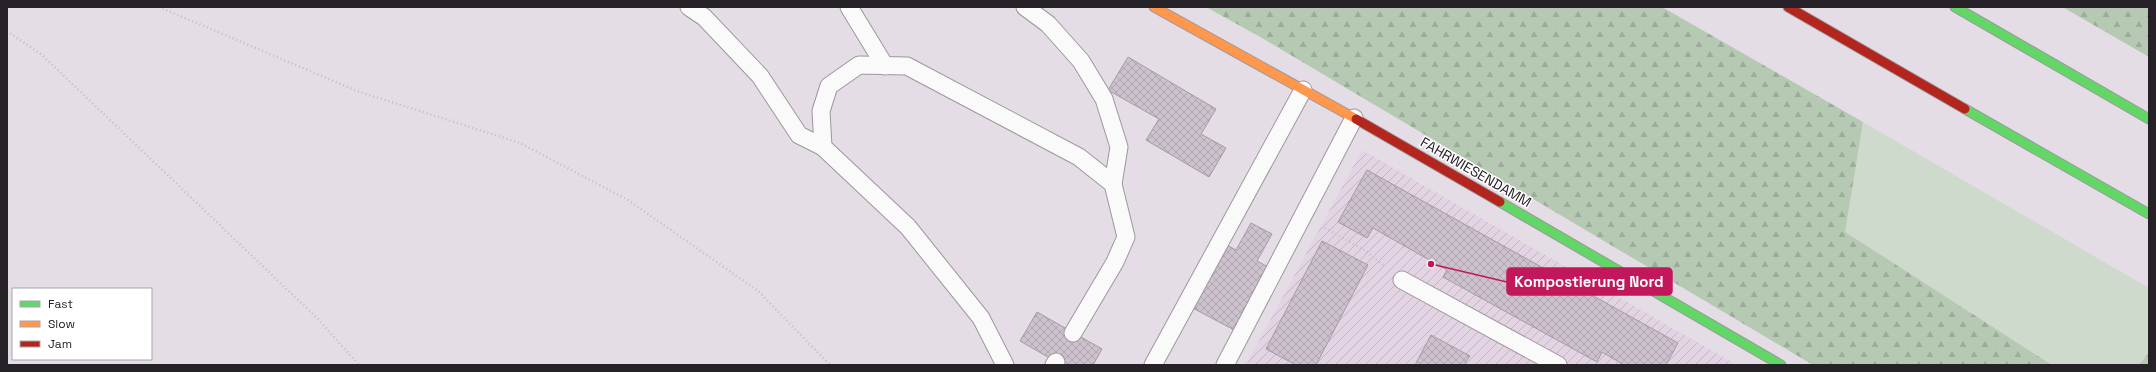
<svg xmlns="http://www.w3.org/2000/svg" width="2156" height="372" font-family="'Space Grotesk',sans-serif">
  <defs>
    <pattern id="industrial-furrows" width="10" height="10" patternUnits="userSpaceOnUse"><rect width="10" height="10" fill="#e3d4e4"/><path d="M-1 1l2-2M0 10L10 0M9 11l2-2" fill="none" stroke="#c3b6c4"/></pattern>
    <pattern id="forest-firs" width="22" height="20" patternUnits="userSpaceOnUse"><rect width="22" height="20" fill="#b6c9b3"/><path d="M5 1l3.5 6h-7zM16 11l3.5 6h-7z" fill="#9cac9a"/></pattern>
    <pattern id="building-cross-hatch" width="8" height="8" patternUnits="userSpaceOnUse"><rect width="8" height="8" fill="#cdc1ce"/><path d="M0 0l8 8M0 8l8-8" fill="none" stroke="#b0a6b1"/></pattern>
  </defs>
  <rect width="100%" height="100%" fill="#e5dde6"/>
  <path fill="url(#industrial-furrows)" d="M1362,150L1737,365H1246Z"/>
  <path fill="#cedacc" d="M1863,122L2149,288V352L2139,365H2052L1844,232Z"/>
  <g fill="url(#forest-firs)">
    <path d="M1206,7H1662L1863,122L1845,232L2052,365H1813L1262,38Z"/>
    <path d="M2063,7H2149V57L2066,9Z"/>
    <path d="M2149,352V365H2139Z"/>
  </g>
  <g fill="url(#building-cross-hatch)" stroke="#a19ca2">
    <path d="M1128,57L1216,109L1201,134L1226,148L1209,177L1146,140L1159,119L1108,90Z"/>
    <path d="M1367,170L1678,343L1666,365H1624L1602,352L1597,362L1443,277L1447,270L1373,228L1367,238L1338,222Z"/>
    <path d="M1251,223L1272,234L1257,261L1272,269L1238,332L1187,305L1221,242L1236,250Z"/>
    <path d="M1322,241L1368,265L1316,365H1296L1266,349Z"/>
    <path d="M1037,312L1102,349L1093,365H1062L1020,341Z"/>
    <path d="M1431,335L1470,356L1464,365H1415Z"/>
  </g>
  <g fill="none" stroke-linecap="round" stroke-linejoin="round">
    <g stroke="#9d979d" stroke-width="19">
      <g id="lane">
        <path d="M689,7L704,17L760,76L799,135L823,147"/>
        <path d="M849,7L885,66"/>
        <path d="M1025,7L1048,24L1081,61L1104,99L1119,147L1113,184"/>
        <path d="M1402,280L1558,365"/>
        <path d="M1005,365L981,318L908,227L823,147L821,111L829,86L859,65L907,66L1079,157L1113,184L1126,237L1115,262L1073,333"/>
        <path d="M1054,365L1056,362"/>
        <path d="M1153,365L1303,90"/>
        <path d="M1225,365L1354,118"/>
      </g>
    </g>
    <g stroke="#9d979d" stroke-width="11">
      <g id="fast">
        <path d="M1955,7L2149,119"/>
        <path d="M1965,109L2149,214"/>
        <path d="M1500,202L1781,365"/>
      </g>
    </g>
    <g stroke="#9d979d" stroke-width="11">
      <path id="slow" d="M1154,7L1356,119"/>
    </g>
    <g stroke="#9d979d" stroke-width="11">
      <g id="jam">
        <path d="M1788,7L1965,109"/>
        <path d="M1356,119L1500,202"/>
      </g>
    </g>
    <g stroke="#c1bec2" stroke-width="2.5" stroke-dasharray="1 3" stroke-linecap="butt">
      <path d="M159,7L357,91L520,143L628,200L758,291L830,365"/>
      <path d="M7,31L42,55L318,319L359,365"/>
      <path d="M1325,228L1366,251L1383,265"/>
    </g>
    <use href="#lane" stroke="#fbfafb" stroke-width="17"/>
    <use href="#fast" stroke="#63d668" stroke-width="9"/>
    <use href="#slow" stroke="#ff974d" stroke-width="9"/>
    <use href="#jam" stroke="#b3261e" stroke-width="9"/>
  </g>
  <g text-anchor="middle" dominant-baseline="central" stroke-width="3" stroke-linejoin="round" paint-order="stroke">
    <g font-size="14" fill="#262127" stroke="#fff">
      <text transform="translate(1476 172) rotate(30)">FAHRWIESENDAMM</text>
    </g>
  </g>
  <path fill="none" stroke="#c2185b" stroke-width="1.5" d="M1431 264L1507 282"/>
  <circle fill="#c2185b" stroke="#fff" stroke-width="1.5" cx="1431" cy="264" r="4"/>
  <rect fill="#c2185b" stroke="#c2185b" stroke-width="1.5" x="1507" y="268" width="165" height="27" rx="4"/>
  <g font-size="15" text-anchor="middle" font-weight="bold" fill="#fff">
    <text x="1589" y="287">Kompostierung Nord</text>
  </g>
  <rect width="2156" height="372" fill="none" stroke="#262127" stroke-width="16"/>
  <rect x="12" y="288" width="140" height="72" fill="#ffffff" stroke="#a8a6a9"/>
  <rect x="20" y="301" width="20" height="6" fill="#63d668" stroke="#a8a6a9"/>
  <text x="48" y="308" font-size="12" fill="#262127">Fast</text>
  <rect x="20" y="321" width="20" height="6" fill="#ff974d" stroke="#a8a6a9"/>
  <text x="48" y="328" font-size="12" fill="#262127">Slow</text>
  <rect x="20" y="341" width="20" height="6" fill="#b3261e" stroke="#a8a6a9"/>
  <text x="48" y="348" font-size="12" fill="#262127">Jam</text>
</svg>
